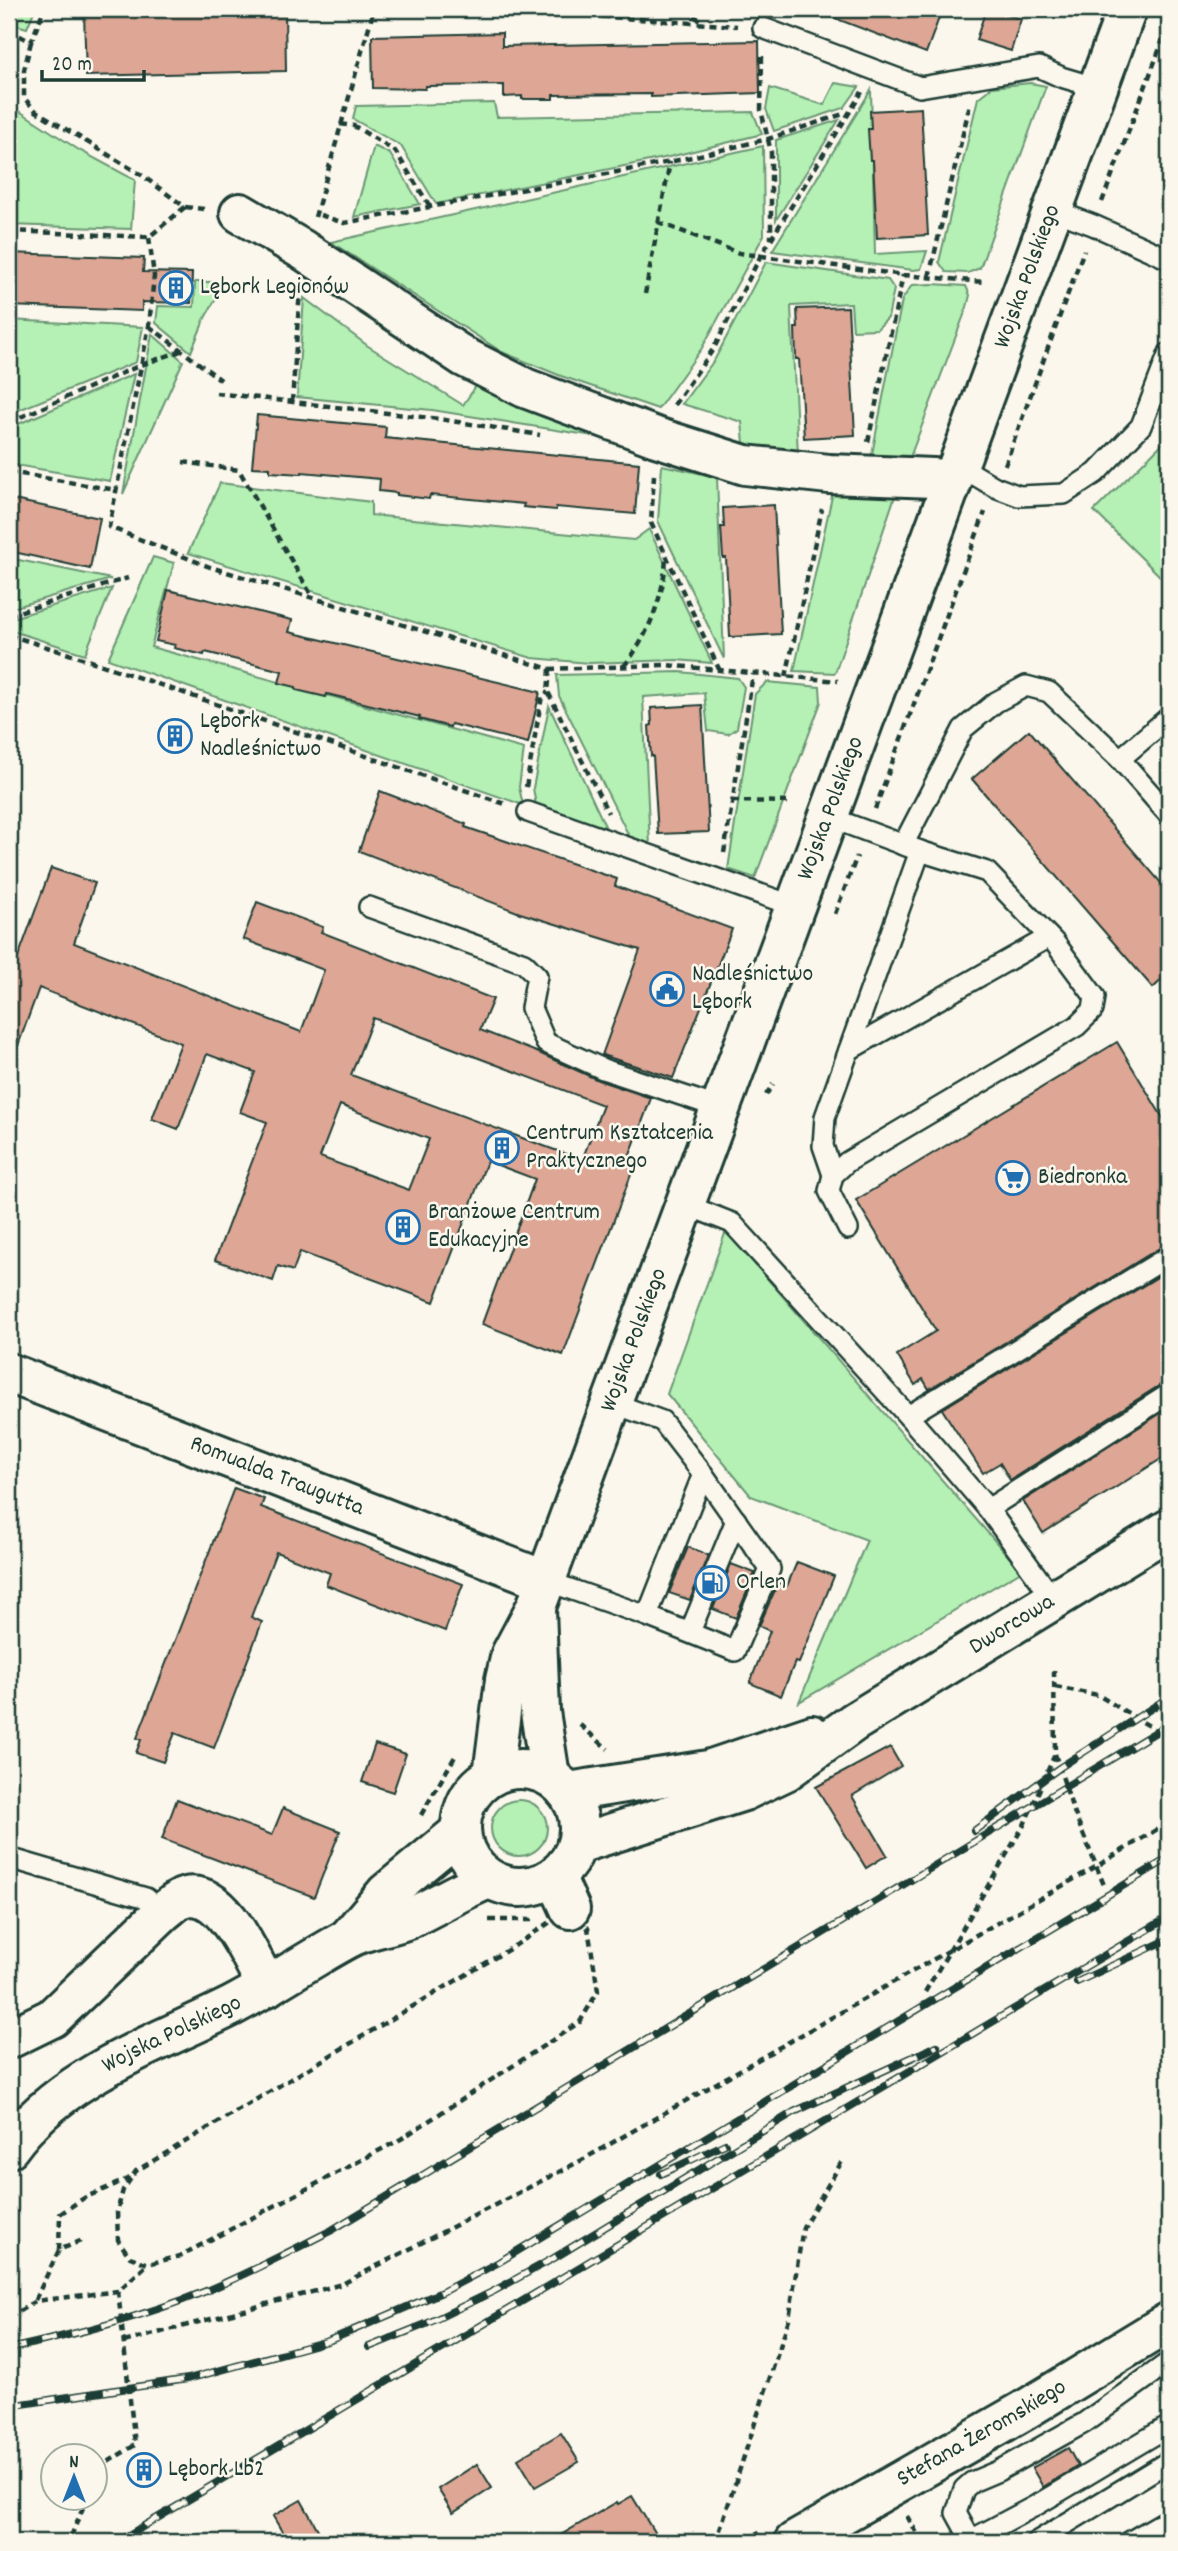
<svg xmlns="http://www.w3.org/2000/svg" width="1178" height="2551" font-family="Dekko,sans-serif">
  <rect width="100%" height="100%" fill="#fbf7ec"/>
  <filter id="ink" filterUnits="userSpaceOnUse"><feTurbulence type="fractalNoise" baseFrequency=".0143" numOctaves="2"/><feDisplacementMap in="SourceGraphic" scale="14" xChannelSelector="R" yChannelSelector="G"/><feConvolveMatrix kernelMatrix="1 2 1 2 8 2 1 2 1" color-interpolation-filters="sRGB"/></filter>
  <g filter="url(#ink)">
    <g fill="#b5f0b4" stroke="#6a9674" stroke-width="2">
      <path d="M9,9H35L27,28L9,23Z"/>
      <path d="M835,83L859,87L844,108L774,131L766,109L770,88L824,105Z"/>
      <path d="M1030,83L1046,86L980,268L968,273L946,272L939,262L978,98L992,87Z"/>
      <path d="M871,90L875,254L927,251L921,269L913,270L772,251Z"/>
      <path d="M494,103L497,117L753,112L762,134L669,157L436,204L401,146L353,119L356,106Z"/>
      <path d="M21,112L79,150L135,180L131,229L9,225V113Z"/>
      <path d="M839,120L776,220V140Z"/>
      <path d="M374,146L390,154L420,204L354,217Z"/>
      <path d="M763,146L764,235L702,348L658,409L561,376L502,352L331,242Z"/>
      <path d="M766,262L888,280L894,289L888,318L877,329L853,330L851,303L791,306L798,455L745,454L742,422L682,404L715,359Z"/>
      <path d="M195,282H225L205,318L191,352L156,323L158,306L194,307Z"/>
      <path d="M932,284L966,286L970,295L967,307L907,465L877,463L872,454L902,300L912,285Z"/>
      <path d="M304,298L368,346L463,405L476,386L606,438L432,410L297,397Z"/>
      <path d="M9,320L143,327L136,362L9,414Z"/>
      <path d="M152,334L183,361L123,494Z"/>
      <path d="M134,374L110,481L9,464V428Z"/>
      <path d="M1169,437V585L1094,511Z"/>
      <path d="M662,465L717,477L724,659L658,521Z"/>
      <path d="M220,483L371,502V515L634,540L649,529L712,663L676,660L589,663L532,658L188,553Z"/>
      <path d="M834,487L896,493L835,673L794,671Z"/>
      <path d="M153,557L174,563L151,647L524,749L519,787L523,805L108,659Z"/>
      <path d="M9,558L111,579L9,609Z"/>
      <path d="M112,588L85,654L9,630V619Z"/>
      <path d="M680,672L738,678L744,687L737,728L728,734L708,731L704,693L643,697L650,846L630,838L559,696L557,675Z"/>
      <path d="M767,682L820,687L821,702L755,878L728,869L755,694Z"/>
      <path d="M549,706L606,828L536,806L533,788Z"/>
      <path d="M726,1231L1021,1571L799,1702L867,1540L751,1496L667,1394Z"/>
      <circle cx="519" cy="1828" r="28"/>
    </g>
    <g fill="#dda695" stroke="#1f3d34" stroke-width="2" fill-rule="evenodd">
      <path d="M222,9H285L286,71L86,76L84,13Z"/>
      <path d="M817,9H923L940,15L926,53L816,11Z"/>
      <path d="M986,9L1021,19L1011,51L976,40Z"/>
      <path d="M502,33V46L759,41L760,93L651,97V94L553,95V99H522V96L504,97V85L425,86V89L373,88L372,36Z"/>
      <path d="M921,108L928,235L877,238L873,160H870L868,129H871L870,111Z"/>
      <path d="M9,253L144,258L143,272L192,273L191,303L142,302V311L9,306Z"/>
      <path d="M848,307L855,435L804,438L799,359H796L795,328H798L797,309Z"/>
      <path d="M257,415L386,427L385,438L639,463L635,514L556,507V510L523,507L524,504L430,495L429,499L397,495V493L379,491L380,479L302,472V474L270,472V468L252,467Z"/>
      <path d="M9,499L100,518L90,569L9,551Z"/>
      <path d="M774,505L781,634L730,637L726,558H723L721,527H724L723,508Z"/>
      <path d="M168,590L292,620L289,632L540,692L528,743L451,724L450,727L419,719L420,717L327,694L326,697L296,690V687L279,683L282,671L205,652L204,655L174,648L175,645L156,641Z"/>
      <path d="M702,705L709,832L658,834L653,756H651L649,726L652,725L651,708Z"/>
      <path d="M1029,730L1169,892V973L1153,988L972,779Z"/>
      <path d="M380,791L466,824L465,827L617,879L615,886L732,929L673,1078L602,1055L640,950L520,913L359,851Z"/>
      <path d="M51,868L95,883L74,943L301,1032L324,970L243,939L257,902L323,927L321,932L493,999L480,1030L539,1053L598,1080L651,1098L630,1155L636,1157L630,1171L632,1172L563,1355L482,1324L535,1179L487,1161L434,1302L300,1252L293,1271L278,1266L273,1281L215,1260L267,1122L240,1112L255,1072L207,1054L178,1129L152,1119L181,1043L39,988L12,1062H9V982ZM373,1018L603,1105L582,1160L351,1075ZM340,1105L429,1139L409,1190L320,1157Z"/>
      <path d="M1117,1042L1169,1128V1244L1163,1246L929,1389L923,1379L915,1385L897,1355L936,1331L856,1200Z"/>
      <path d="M1169,1270V1382L1162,1384L1010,1480L1000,1463L983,1473L942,1409Z"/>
      <path d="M1169,1408V1454L1043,1533L1023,1501Z"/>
      <path d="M234,1488L264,1499L261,1507L463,1584L445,1631L326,1585L330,1573L276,1552L251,1617L262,1622L214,1748L175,1733L163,1762L136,1753L141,1740L137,1738Z"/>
      <path d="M688,1547L708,1555L690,1600L669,1593Z"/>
      <path d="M797,1562L834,1576L799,1663L795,1662L781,1696L750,1683L770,1631L759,1626L778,1583L787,1586Z"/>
      <path d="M731,1564L755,1573L736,1618L713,1609Z"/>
      <path d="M375,1744L406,1754L393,1792L362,1782Z"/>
      <path d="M890,1747L901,1766L852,1796L887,1855L866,1868L816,1787Z"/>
      <path d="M177,1799L272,1835L283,1808L340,1831L314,1897L162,1839Z"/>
      <path d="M561,2433L579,2462L535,2487L518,2459Z"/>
      <path d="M1068,2448L1078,2466L1043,2487L1032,2468Z"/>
      <path d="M477,2464L492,2488L453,2513L438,2489Z"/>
      <path d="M632,2496L660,2542H549L617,2502L618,2504Z"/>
      <path d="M301,2500L325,2542H288L273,2516Z"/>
    </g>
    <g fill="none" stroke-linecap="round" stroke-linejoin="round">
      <g stroke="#1f3d34" stroke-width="24">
        <g id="lane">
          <path d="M763,28L920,87L1039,67L1061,77L1098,88"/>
          <path d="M1053,210L1093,225L1169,259"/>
          <path d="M958,465L995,487L1019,496L1064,494L1096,473L1141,426L1169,353"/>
          <path d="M1120,759L1169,815"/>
          <path d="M528,812L794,906"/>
          <path d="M826,816L920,851L987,872L1055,943L1095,997L1093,1010L1077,1026L847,1162L833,1175L829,1191L848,1229"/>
          <path d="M903,845L963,729L996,702L1026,686L1049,692L1120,759L1169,717"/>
          <path d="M369,907L524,963L537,976L531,1008L546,1043L603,1069L720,1108"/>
          <path d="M849,1050L1049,937"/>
          <path d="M833,1175L823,1146L825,1117L920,851"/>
          <path d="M684,1204L732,1223L908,1416L988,1509L1169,1394"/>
          <path d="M610,1402L662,1421L703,1474L647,1616"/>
          <path d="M908,1416L1169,1256"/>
          <path d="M988,1509L1054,1600"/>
          <path d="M544,1580L647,1616L735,1651L770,1569L703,1474"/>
          <path d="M690,1632L736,1520"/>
          <path d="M9,1858L146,1898L163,1912"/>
          <path d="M971,2540L1035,2506L1169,2426"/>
          <path d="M972,2542L956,2513L964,2489L972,2482L998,2471L1084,2423L1169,2362"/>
          <path d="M1036,2542L1169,2461"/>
          <path d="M1129,2542L1169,2519"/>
        </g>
      </g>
      <g stroke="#1f3d34" stroke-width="44">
        <g id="street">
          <path d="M240,213L303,250L464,357L525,388L656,437L745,465L829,474L934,478L951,483"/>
          <path d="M555,1876L570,1909"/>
          <path d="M9,2039L52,2018L163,1912C170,1907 177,1899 186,1897C224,1889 252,1960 267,1987"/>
          <path id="s1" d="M794,2542L1023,2411L1169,2322"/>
        </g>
      </g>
      <g stroke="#1f3d34" stroke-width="44">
        <g id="secondary">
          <path id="s2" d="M9,1373L544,1580"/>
          <path d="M536,1609L540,1712L550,1776"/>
          <circle cx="520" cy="1828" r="59"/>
          <path id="s3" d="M493,1775L505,1680L511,1654L536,1607L1127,9"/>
          <path d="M568,1792L708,1770L812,1735"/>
          <path id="s4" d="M578,1844L744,1791L786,1771L854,1722L1169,1529"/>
          <path d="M349,1937L386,1893L461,1831"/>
          <path id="s5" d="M9,2148C62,2075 154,2045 232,2006C271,1986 308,1960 347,1939C365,1929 388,1927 408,1919C435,1907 460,1890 489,1879"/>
        </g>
      </g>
      <g stroke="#1f3d34" stroke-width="4.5" stroke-dasharray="7 5" stroke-linecap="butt">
        <path d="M494,9L737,26"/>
        <path d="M684,9L704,23"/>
        <path d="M9,30L31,42L44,9"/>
        <path d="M31,42L24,70V98L36,111L140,174L185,207L204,209"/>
        <path d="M762,56L761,110L771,152V239"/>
        <path d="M340,124L354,126L395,151L431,208"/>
        <path d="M1102,202L1169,24"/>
        <path d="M185,207L149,237L154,276L149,326L109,527L210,567L550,669L665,665L838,681"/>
        <path d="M320,215L344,223L670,162L768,139L846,113"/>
        <path d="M315,217L374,9"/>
        <path d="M658,222L739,253L903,275L984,282"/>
        <path d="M9,231L149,237"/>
        <path d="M929,277L970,104"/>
        <path d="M645,294L670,162"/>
        <path d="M149,326L221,380"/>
        <path d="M216,393L439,419L540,435"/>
        <path d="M292,402L300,290"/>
        <path d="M674,405L714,348L760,257L862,92"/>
        <path d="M9,422L141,365L181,351"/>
        <path d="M868,442L903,275"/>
        <path d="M183,462L239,470L313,598"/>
        <path d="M1005,465L1084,250"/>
        <path d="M9,472L116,490"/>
        <path d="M654,475L651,523L719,669"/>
        <path d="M9,615L128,578"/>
        <path d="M9,635L91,661L505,804"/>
        <path d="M624,666C648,638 665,593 666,556"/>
        <path d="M550,669L548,692L608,813"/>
        <path d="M786,677L822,509"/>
        <path d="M526,787L542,696L548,692"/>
        <path d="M732,801L791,802"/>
        <path d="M875,809L985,512"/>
        <path d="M724,853L753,674"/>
        <path d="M835,914L857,856"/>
        <path d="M766,1095L773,1084"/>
        <path d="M1054,1670L1055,1754L1072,1807L1104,1885"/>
        <path d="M1055,1687L1098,1695L1169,1738"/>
        <path d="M580,1725L608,1749"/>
        <path d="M421,1815L457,1753"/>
        <path d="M570,1909L588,1928L598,1991L580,2022L401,2139L180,2256L148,2264L130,2257L118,2240L117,2212L123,2190L136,2171L516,1945Z"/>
        <path d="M489,1920H536"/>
        <path d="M925,1992L1024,1825L1055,1754"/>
        <path d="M59,2250L60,2214L84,2198L130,2178"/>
        <path d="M35,2300L59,2250L83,2240"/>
        <path d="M9,2318L35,2301L118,2291L148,2264"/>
        <path d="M124,2342L342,2284L582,2160L1097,1866L1169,1822"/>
        <path d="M94,2480L100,2467L135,2445L118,2291"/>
        <path d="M907,2516L922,2542"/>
        <path d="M60,2542L72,2534L87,2498"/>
        <path d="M716,2542L789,2319L803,2227L844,2158"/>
        <path d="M743,2542L761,2532"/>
      </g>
      <use href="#lane" stroke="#fbf7ec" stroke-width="19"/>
      <use href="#street" stroke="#fbf7ec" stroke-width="38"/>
      <use href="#secondary" stroke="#fbf7ec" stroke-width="38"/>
      <g stroke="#1f3d34" stroke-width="8">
        <g id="rail">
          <path d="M974,1831L1059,1768L1169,1697"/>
          <path d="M1077,1982L1169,1939"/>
          <path d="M661,2174L725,2144"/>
          <path d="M369,2347L426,2324L494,2291L554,2258L794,2112L937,2046"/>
          <path d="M9,2349C76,2334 142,2317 206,2291C249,2273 291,2251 332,2230L1169,1724"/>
          <path d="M9,2406L188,2379L328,2341L442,2292L499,2262L1169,1858"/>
          <path d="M117,2542L1169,1917"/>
        </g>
      </g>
      <use href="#rail" stroke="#fbf7ec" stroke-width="5" stroke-dasharray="16" stroke-linecap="butt"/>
    </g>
  </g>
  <defs>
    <g id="building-ring" transform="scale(1.75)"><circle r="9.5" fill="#fbf7ec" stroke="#1f6fb2" stroke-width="1.5"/><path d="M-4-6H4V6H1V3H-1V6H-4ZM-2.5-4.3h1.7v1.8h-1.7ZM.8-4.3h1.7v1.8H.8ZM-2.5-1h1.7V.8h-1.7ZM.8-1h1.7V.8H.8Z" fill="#1f6fb2"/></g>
    <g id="civic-ring" transform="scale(1.75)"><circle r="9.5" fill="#fbf7ec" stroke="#1f6fb2" stroke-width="1.5"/><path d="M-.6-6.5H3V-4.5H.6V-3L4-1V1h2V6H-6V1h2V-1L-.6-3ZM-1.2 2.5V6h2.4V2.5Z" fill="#1f6fb2"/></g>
    <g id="supermarket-ring" transform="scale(1.75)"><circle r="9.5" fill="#fbf7ec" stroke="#1f6fb2" stroke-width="1.5"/><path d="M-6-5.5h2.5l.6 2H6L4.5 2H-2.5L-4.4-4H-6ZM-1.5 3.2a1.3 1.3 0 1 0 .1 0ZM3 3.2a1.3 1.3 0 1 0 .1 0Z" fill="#1f6fb2"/></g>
    <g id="fuel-ring" transform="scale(1.75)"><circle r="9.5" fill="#fbf7ec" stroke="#1f6fb2" stroke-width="1.5"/><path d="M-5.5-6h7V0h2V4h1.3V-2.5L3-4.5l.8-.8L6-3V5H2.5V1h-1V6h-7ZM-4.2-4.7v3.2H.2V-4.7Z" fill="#1f6fb2"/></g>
  </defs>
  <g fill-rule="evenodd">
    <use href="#building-ring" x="176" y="288"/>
    <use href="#building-ring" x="175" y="736"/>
    <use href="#civic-ring" x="667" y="989"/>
    <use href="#building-ring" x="502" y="1148"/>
    <use href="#supermarket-ring" x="1013" y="1178"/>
    <use href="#building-ring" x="403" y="1227"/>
    <use href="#fuel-ring" x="712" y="1583"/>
    <use href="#building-ring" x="144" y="2470"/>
  </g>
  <g text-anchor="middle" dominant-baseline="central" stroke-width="5" stroke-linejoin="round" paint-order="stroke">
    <g font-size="24" fill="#1f3d34" stroke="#fbf7ec">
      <text stroke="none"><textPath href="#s3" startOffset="1594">Wojska Polskiego</textPath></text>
      <text stroke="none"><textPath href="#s3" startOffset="1027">Wojska Polskiego</textPath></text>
      <text stroke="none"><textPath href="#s3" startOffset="460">Wojska Polskiego</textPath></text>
      <text stroke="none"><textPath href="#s2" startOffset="287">Romualda Traugutta</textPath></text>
      <text stroke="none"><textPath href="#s4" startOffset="490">Dworcowa</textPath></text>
      <text stroke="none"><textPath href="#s5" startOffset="201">Wojska Polskiego</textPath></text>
      <text stroke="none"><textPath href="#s1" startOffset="217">Stefana Żeromskiego</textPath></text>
    </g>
    <g font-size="24" fill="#1f3d34" stroke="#fbf7ec" text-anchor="start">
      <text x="200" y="288">Lębork Legionów</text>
      <text x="200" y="722">Lębork<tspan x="200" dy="28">Nadleśnictwo</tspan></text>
      <text x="692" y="975">Nadleśnictwo<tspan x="692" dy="28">Lębork</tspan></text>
      <text x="526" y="1134">Centrum Kształcenia<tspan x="526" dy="28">Praktycznego</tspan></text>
      <text x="1038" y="1178">Biedronka</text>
      <text x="428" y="1213">Branżowe Centrum<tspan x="428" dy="28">Edukacyjne</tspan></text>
      <text x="736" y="1583">Orlen</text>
      <text x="168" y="2470">Lębork Lb2</text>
    </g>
  </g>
  <rect width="1178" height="2551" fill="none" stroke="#fbf7ec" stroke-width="35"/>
  <rect x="18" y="18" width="1143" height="2516" fill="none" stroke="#1f3d34" stroke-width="2.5" filter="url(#ink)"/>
  <g transform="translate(74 2477)"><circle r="33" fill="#fbf7ec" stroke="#a3ada2" stroke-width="2"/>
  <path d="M0-5L12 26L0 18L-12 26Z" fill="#1f6fb2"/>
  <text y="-10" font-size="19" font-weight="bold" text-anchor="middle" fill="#1f3d34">N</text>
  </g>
  <path d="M42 70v10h102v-10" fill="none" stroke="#1f3d34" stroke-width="3.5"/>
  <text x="52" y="70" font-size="21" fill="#1f3d34" stroke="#fbf7ec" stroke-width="5" paint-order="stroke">20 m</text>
</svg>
